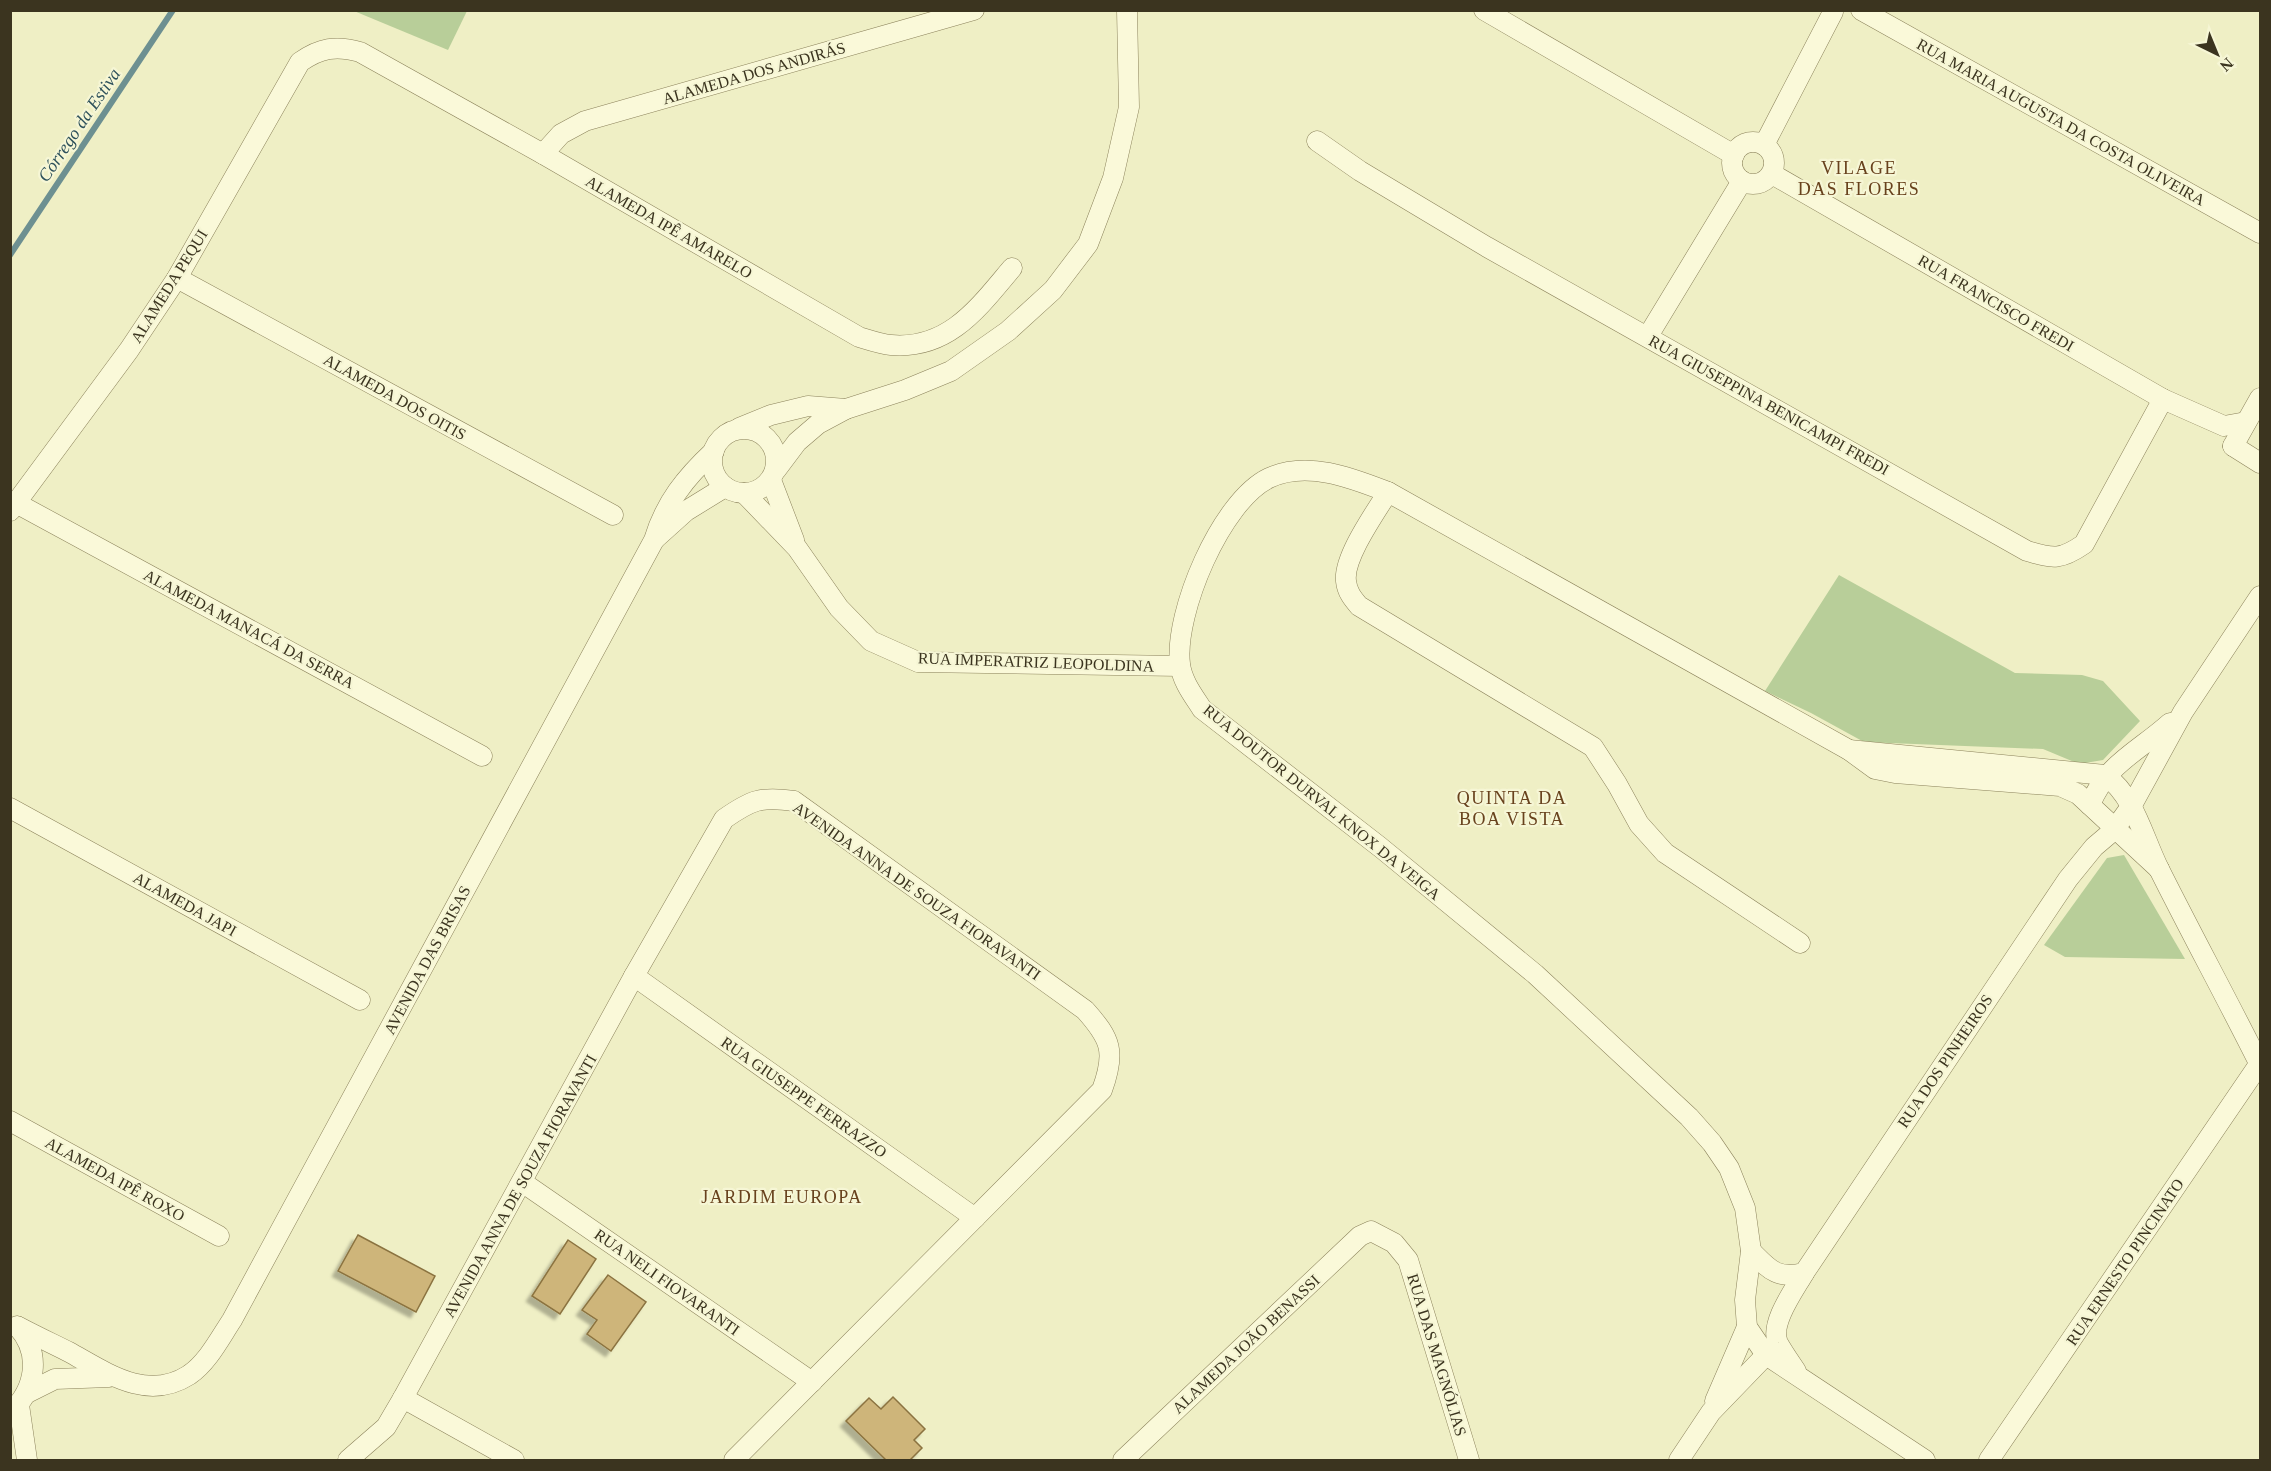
<svg xmlns="http://www.w3.org/2000/svg" width="2271" height="1471" font-family="Georgia,serif">
  <defs>
    <filter id="shadow"><feDropShadow dx="-5.5" dy="5.5" stdDeviation="1.5" flood-color="#0004"/></filter>
  </defs>
  <rect width="100%" height="100%" fill="#efefc5"/>
  <g fill="#b8ce99">
    <path d="M354,11H467L448,50Z"/>
    <path d="M1839,575L2015,673L2082,675L2103,681L2140,721L2103,760L2079,764L2043,749L1864,742L1811,713L1765,691Z"/>
    <path d="M2124,855L2185,959L2065,957L2044,945L2107,858Z"/>
  </g>
  <g fill="none" stroke-linecap="round" stroke-linejoin="round">
    <path stroke="#6d9091" stroke-width="6" d="M10,255L173,10"/>
  </g>
  <g fill="#ceb57a" stroke="#8b7340" stroke-width="1.5" filter="url(#shadow)">
    <path d="M358,1235L435,1276L416,1312L338,1271Z"/>
    <path d="M568,1240L596,1259L560,1314L532,1296Z"/>
    <path d="M608,1275L646,1302L611,1351L587,1334L597,1320L582,1310Z"/>
    <path d="M893,1397L925,1429L914,1440L922,1448L910,1460H886L846,1421L869,1398L881,1409Z"/>
  </g>
  <g fill="none" stroke-linecap="round" stroke-linejoin="round">
    <g stroke="#8b825b" stroke-width="21">
      <g id="minor">
        <path d="M1484,10L1734,155"/>
        <path d="M1861,10L2260,233"/>
        <path d="M1317,141L1360,171L1487,247L2027,551C2054,559 2061,560 2084,544L2163,399"/>
        <circle cx="1753" cy="163" r="21"/>
        <path d="M1764,145L1833,12"/>
        <path d="M543,154L561,134L585,121L974,10"/>
        <path d="M1772,174L2163,399L2224,426L2246,422"/>
        <path d="M177,278L613,515"/>
        <path d="M1648,336L1742,181"/>
        <path d="M739,428L771,415L808,406L846,409"/>
        <circle cx="744" cy="461" r="32"/>
        <path d="M2233,446L2260,398"/>
        <path d="M2233,446L2260,463"/>
        <path d="M776,470L797,442L818,424L846,409L905,390L951,371L1008,331L1053,290L1088,244L1113,178L1129,107L1127,10"/>
        <path d="M771,480L794,540"/>
        <path d="M1388,492C1375,513 1343,558 1346,581C1347,592 1353,599 1359,606L1593,747L1617,784L1639,824L1665,853L1800,943"/>
        <path d="M744,493L797,548L839,608L871,641L918,662L1180,666"/>
        <path d="M16,503L482,756"/>
        <path d="M10,511L129,350L177,278L300,62C320,48 336,45 360,52L543,154L859,337C869,340 880,344 891,345C949,350 979,307 1012,268"/>
        <path d="M656,538L686,511L725,487"/>
        <path d="M1849,750L2105,775"/>
        <path d="M2105,775C2135,797 2143,837 2159,869C2192,935 2227,999 2260,1065"/>
        <path d="M2090,805C2106,764 2139,751 2170,723"/>
        <path d="M10,808L360,1000"/>
        <path d="M634,976L975,1218"/>
        <path d="M10,1121L219,1236"/>
        <path d="M522,1182L812,1382"/>
        <path d="M1751,1251C1770,1270 1776,1279 1804,1273L2068,879L2094,847L2114,830L2132,805L2183,712L2260,596"/>
        <path d="M19,1327C36,1336 53,1344 69,1352C107,1373 147,1402 189,1375C208,1362 220,1338 232,1320L654,540C665,503 686,477 714,451"/>
        <path d="M1796,1371C1790,1362 1783,1352 1778,1343C1769,1324 1795,1289 1804,1273"/>
        <path d="M27,1393L55,1379L109,1377"/>
        <path d="M403,1398L514,1460"/>
        <path d="M1715,1401L1747,1327"/>
        <path d="M19,1405L27,1460"/>
        <path d="M10,1413C36,1389 42,1353 17,1326"/>
        <path d="M348,1460L386,1427L403,1398L634,976L724,819C751,800 761,796 794,801L1085,1010C1111,1039 1116,1052 1102,1090L734,1460"/>
        <path d="M1123,1460L1360,1236L1371,1231L1394,1243L1408,1260L1469,1460"/>
        <path d="M1679,1460L1711,1412L1766,1355"/>
        <path d="M1925,1460L1766,1355L1747,1327L1745,1300L1751,1251L1745,1208L1729,1168L1712,1143L1689,1117L1535,974L1380,847L1202,709C1193,695 1182,681 1180,664C1174,613 1221,501 1269,478C1307,460 1352,478 1388,492L1849,750L1875,769L1895,773L2060,786L2078,794L2159,869"/>
        <path d="M1989,1460L2260,1063"/>
      </g>
    </g>
    <use href="#minor" stroke="#faf9d9" stroke-width="20"/>
  </g>
  <g text-anchor="middle" dominant-baseline="central" stroke-width="4.5" stroke-linejoin="round" paint-order="stroke">
    <g font-size="16" fill="#3b341f" stroke="#f6f6d5">
      <text transform="translate(754 73) rotate(-16)">ALAMEDA DOS ANDIRÁS</text>
      <text transform="translate(2061 122) rotate(29)">RUA MARIA AUGUSTA DA COSTA OLIVEIRA</text>
      <text transform="translate(669 227) rotate(30)">ALAMEDA IPÊ AMARELO</text>
      <text transform="translate(169 286) rotate(-58)">ALAMEDA PEQUI</text>
      <text transform="translate(1996 303) rotate(30)">RUA FRANCISCO FREDI</text>
      <text transform="translate(395 397) rotate(29)">ALAMEDA DOS OITIS</text>
      <text transform="translate(1769 405) rotate(29)">RUA GIUSEPPINA BENICAMPI FREDI</text>
      <text transform="translate(249 629) rotate(28)">ALAMEDA MANACÁ DA SERRA</text>
      <text transform="translate(1036 662) rotate(2)">RUA IMPERATRIZ LEOPOLDINA</text>
      <text transform="translate(1322 802) rotate(39)">RUA DOUTOR DURVAL KNOX DA VEIGA</text>
      <text transform="translate(917 891) rotate(35)">AVENIDA ANNA DE SOUZA FIORAVANTI</text>
      <text transform="translate(185 904) rotate(29)">ALAMEDA JAPI</text>
      <text transform="translate(427 960) rotate(-62)">AVENIDA DAS BRISAS</text>
      <text transform="translate(1945 1061) rotate(-56)">RUA DOS PINHEIROS</text>
      <text transform="translate(804 1097) rotate(35)">RUA GIUSEPPE FERRAZZO</text>
      <text transform="translate(115 1179) rotate(29)">ALAMEDA IPÊ ROXO</text>
      <text transform="translate(520 1186) rotate(-61)">AVENIDA ANNA DE SOUZA FIORAVANTI</text>
      <text transform="translate(2125 1262) rotate(-56)">RUA ERNESTO PINCINATO</text>
      <text transform="translate(667 1282) rotate(35)">RUA NELI FIOVARANTI</text>
      <text transform="translate(1246 1344) rotate(-43)">ALAMEDA JOÃO BENASSI</text>
      <text transform="translate(1437 1355) rotate(73)">RUA DAS MAGNÓLIAS</text>
    </g>
    <g font-size="18" font-style="italic" fill="#2e515b" stroke="#f6f6d5">
      <text transform="translate(79 125) rotate(-56)">Córrego da Estiva</text>
    </g>
    <g font-size="18" letter-spacing="1.5" fill="#68421d" stroke="#f6f6d5">
      <text x="1859" y="168">VILAGE<tspan x="1859" dy="21">DAS FLORES</tspan></text>
      <text x="1512" y="798">QUINTA DA<tspan x="1512" dy="21">BOA VISTA</tspan></text>
      <text x="782" y="1197">JARDIM EUROPA</text>
    </g>
  </g>
  <rect width="2271" height="1471" fill="none" stroke="#3b341f" stroke-width="24"/>
  <g transform="translate(2217 54) rotate(137)" stroke="#f6f6d5" stroke-width="4.5" paint-order="stroke">
  <path d="M0-4.5L10 22L0 15L-10 22Z" fill="#3b341f"/>
  <text y="-9" font-size="16" font-weight="bold" text-anchor="middle" fill="#3b341f">N</text>
  </g>
</svg>
